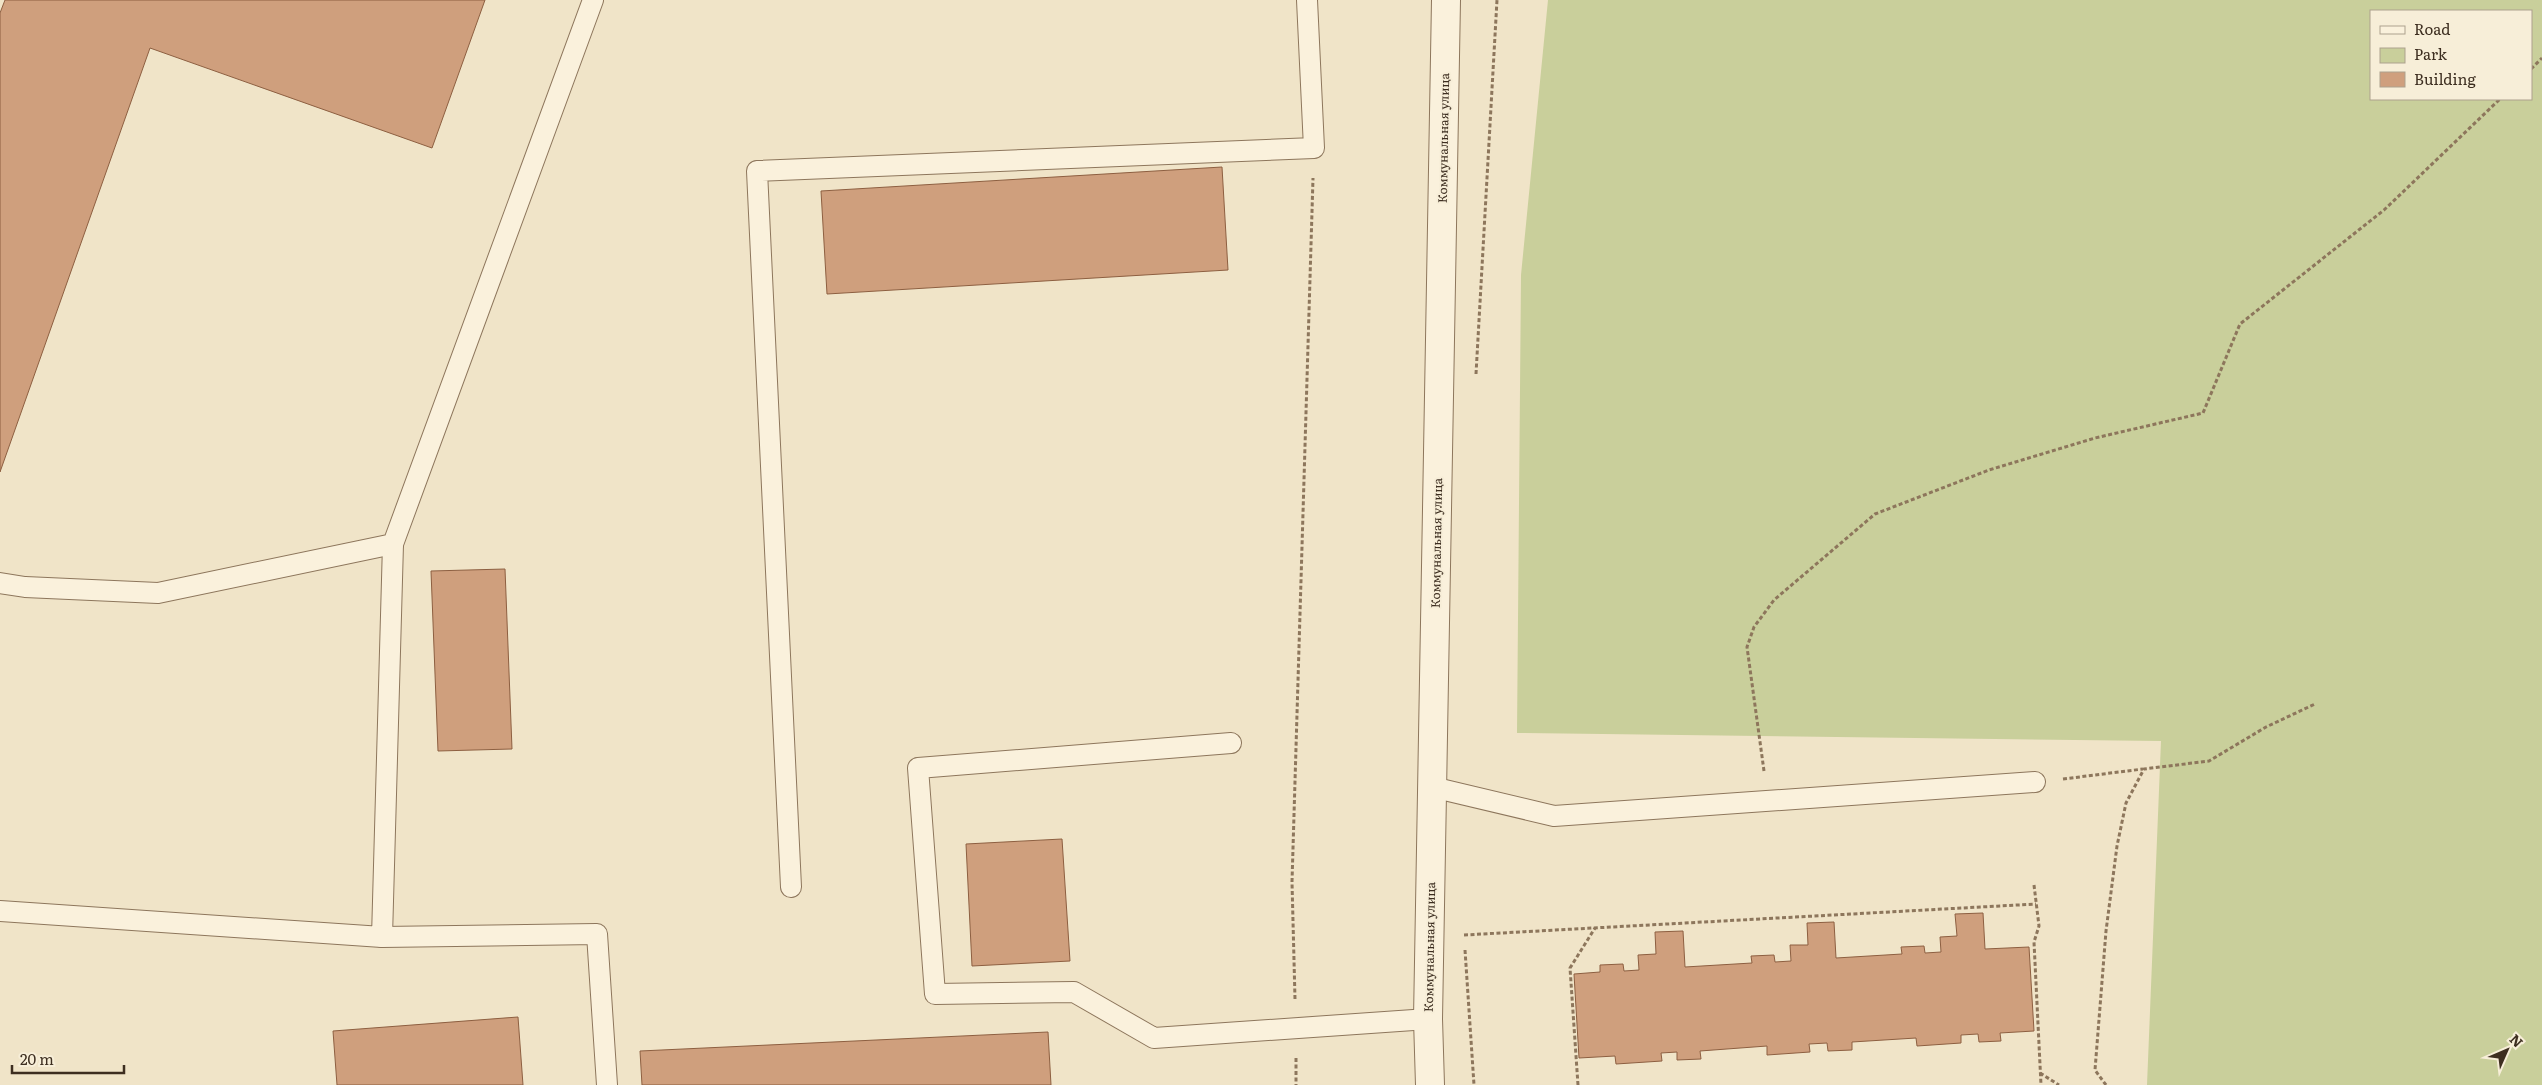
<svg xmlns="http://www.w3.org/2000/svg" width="2542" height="1085" font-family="Literata,serif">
  <rect width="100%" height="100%" fill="#f0e4c8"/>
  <path fill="#c9cf9b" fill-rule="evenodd" d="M1548,0H2542V1085H2147L2161,741L1517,733L1521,275ZM2371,11H2531V99H2371Z"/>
  <g fill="#cf9f7d" stroke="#8d5f41">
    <path d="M5,0H485L432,148L150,48L0,472V13Z"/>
    <path d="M1222,167L1228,270L827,294L821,191Z"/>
    <path d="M505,569L512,749L438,751L431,571Z"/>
    <path d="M1062,839L1070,961L972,966L966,844Z"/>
    <path d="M1983,913L1985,949L2029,947L2034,1031L2000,1033L2001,1041L1979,1042L1978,1034L1961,1035V1043L1917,1046L1916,1038L1852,1042V1050L1828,1051L1827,1043L1809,1044L1810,1052L1767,1055V1046L1700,1051L1701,1059L1677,1060V1052L1661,1053L1662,1061L1616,1064L1615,1056L1579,1058L1574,974L1600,972V965L1623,964L1624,971L1639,970L1638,955L1656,954L1655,932L1683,931L1685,967L1752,963L1751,956L1774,955L1775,962L1791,961L1790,945H1808L1807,923L1834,922L1836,958L1902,954L1901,947L1924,946L1925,953L1941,952L1940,937L1957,936L1955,914Z"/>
    <path d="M518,1017L523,1085H337L333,1031Z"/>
    <path d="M1048,1032L1051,1085H642L640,1051Z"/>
  </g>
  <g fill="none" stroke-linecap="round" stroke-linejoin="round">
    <g stroke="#8d765c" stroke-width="22">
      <g id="service">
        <path d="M0,583L25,587L158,593L393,544L593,0"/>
        <path d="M1231,743L918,768L935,994L1074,992L1154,1038L1428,1019"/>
        <path d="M1432,787L1554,816L2035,782"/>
        <path d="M791,887L757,171L1314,148L1307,0"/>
        <path d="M0,911L382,937L393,544"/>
        <path d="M382,937L597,934L607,1085"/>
      </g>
    </g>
    <g stroke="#8d765c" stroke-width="30">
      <path id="tertiary" d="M1430,1085L1428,1019L1446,0"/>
    </g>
    <g stroke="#8d765c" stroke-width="3" stroke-dasharray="4 2.5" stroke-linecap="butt">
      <path d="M2531,69L2542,58"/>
      <path d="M1476,374L1497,0"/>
      <path d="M1764,771L1747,647L1754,627L1774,600L1875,514L1989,470L2095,438L2203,413L2240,324L2384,210L2500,99"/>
      <path d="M2063,779L2143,769"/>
      <path d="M2034,885L2039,926L2034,942L2041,1085"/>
      <path d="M1464,935L2036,904"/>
      <path d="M1465,950L1474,1085"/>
      <path d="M1295,999L1292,882L1313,178"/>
      <path d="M1296,1058V1085"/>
      <path d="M2040,1073L2059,1085"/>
      <path d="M1578,1085L1570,968L1595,928"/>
      <path d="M2106,1085L2095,1070L2106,931L2117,846L2126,803L2144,769L2209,761L2266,727L2315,704"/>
    </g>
    <use href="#service" stroke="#faf1dc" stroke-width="20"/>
    <use href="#tertiary" stroke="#faf1dc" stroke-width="28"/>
  </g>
  <g text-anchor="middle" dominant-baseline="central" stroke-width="4" stroke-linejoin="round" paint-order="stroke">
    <g font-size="12" fill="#3d2e20" stroke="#f7eed8">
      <text transform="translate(1443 138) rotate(-89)">Коммунальная улица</text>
      <text transform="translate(1436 543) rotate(-89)">Коммунальная улица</text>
      <text transform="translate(1429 947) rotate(-89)">Коммунальная улица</text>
    </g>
  </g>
  <rect x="2370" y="10" width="162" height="90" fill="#f7eed8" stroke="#ada18e"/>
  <rect x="2380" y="26" width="25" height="8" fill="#faf1dc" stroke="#ada18e"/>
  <text x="2414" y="35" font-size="15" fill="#3d2e20">Road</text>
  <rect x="2380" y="48" width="25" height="15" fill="#c9cf9b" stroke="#ada18e"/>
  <text x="2414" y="60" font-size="15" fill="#3d2e20">Park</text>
  <rect x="2380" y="72" width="25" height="15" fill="#cf9f7d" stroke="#ada18e"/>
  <text x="2414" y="85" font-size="15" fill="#3d2e20">Building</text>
  <g transform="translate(2507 1050) rotate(45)" stroke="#f7eed8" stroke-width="4" paint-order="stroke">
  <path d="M0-4L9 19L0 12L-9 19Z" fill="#3d2e20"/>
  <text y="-8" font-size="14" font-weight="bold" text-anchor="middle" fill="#3d2e20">N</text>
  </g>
  <path d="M12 1065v8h112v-8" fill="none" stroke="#3d2e20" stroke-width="2.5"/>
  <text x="20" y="1065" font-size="15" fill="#3d2e20" stroke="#f7eed8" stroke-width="4" paint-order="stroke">20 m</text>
</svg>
